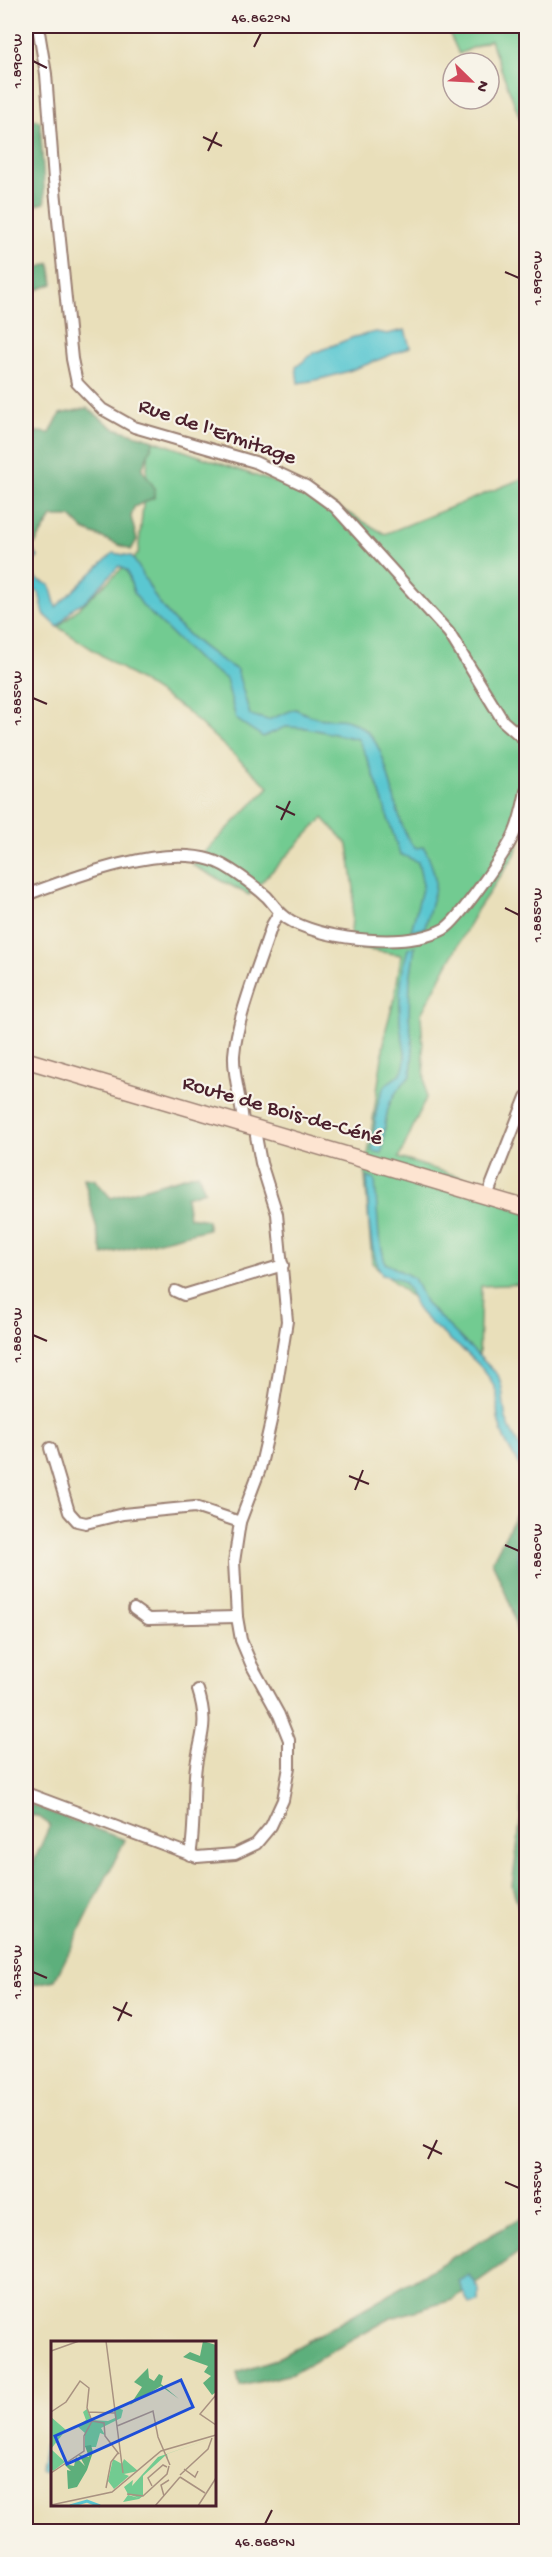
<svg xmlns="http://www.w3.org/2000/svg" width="552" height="2557" font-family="'Gochi Hand',sans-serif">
  <rect width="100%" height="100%" fill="#f7f3e8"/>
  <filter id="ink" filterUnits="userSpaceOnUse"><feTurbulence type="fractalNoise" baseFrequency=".0167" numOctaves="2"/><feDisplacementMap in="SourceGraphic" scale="12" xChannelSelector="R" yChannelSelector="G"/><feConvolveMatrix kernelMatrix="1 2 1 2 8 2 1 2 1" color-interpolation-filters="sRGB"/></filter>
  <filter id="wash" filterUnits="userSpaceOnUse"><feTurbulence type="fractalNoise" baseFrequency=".008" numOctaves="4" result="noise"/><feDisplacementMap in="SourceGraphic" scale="24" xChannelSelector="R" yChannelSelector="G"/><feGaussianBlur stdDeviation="1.35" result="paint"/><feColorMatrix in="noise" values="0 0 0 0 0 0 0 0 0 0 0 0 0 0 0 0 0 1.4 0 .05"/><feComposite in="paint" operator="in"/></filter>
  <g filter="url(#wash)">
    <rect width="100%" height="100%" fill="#e9dfba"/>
    <g fill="#72cb91" stroke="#5e755e" stroke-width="1.5">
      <path d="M446,26H526V134L490,40L459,54Z"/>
      <path d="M150,439L325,500L385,534L526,477V819L515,855L477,910L421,1014L426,1098L399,1158L526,1197V1284L481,1286L479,1356L372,1263L365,1176L386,1029L395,996L401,955L350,947L354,889L348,845L323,818L249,895L192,865L269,787L185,710L58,627L138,554Z"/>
    </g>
    <g fill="#5daf7b" stroke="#546753" stroke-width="1.5">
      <path d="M26,117L40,121L45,203L26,208Z"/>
      <path d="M50,263L53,284L26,294V273Z"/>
      <path d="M87,408L114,428L154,440L142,469L154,487L155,497L134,507L131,517L137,540L131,550L84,530L71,517H52L35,544L26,542V431L50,433L60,414Z"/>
      <path d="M198,1173L205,1191L186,1197L189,1217L208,1220V1229L103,1255L84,1178L94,1179L111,1198Z"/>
      <path d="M516,1515L526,1522V1931L512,1886L521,1817L526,1671L512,1609L492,1561Z"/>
      <path d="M26,1803L125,1840L55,1980L26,1986V1879L50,1825L39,1817L26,1813Z"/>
      <path d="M526,2215V2247L452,2300L391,2318L292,2374L240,2386L237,2373L273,2361Z"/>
    </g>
    <g fill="#5ac7d1" stroke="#52737e" stroke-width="1.5">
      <path d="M405,330L410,347C373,362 338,378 298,383L296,367L314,353L354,337L376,332L387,334Z"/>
      <path d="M26,544H29L38,557L30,566L36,579L50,585L56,607L113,553L131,556C142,570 148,586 157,600C176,628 208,653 237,670L250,715L268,720L295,709C302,712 310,716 317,718C336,721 342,715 361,727C393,745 391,825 415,848L424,847C444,890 433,887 425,928L411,931L423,885L418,862L400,854C386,815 377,776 358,739L306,728L285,727L263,737L236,719L226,679L197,659L143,606L134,593L127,571L119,566L86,601L74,607L58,627L44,614L39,592L26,589Z"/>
      <path d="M415,946L410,981L409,1016L413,1049L411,1076C382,1101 387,1118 382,1153L372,1151C375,1132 374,1105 384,1088C389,1078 401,1079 404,1066C408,1049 400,1037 400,1021C399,998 401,971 408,949Z"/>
      <path d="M367,1177L375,1180L379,1236L385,1263L414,1278L426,1304L498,1375C505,1391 502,1402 506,1418C513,1442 527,1447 526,1476C514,1457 502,1440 498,1418C496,1409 499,1398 496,1391C482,1356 442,1339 419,1311C412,1302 411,1286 400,1280C395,1277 387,1276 382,1275C367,1246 369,1210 367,1177Z"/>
      <path d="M526,1501V1597C519,1565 510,1532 526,1501Z"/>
      <path d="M469,2275L479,2290V2302L469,2304L458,2281Z"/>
      <path d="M52,2438V2474L40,2471L44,2446Z"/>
    </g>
  </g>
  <g filter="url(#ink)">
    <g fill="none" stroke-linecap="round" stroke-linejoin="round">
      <g stroke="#9a7f72" stroke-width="14">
        <g id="street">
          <path d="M38,26L46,74L54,180L72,359L77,383L102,409L134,427L255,462L306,486L335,507L449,633L503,721L526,741"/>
          <path d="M26,895C74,877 159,844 211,860C226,864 255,886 267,897C276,907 281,916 293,922C330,940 407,949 444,929C458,921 507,851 514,834C520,821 523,805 526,791"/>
          <path d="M243,1124C242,1101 233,1079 234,1055C237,1017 260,962 272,925L279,913"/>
          <path d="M487,1196L526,1097"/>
          <path d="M175,1291L184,1295L283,1265"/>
          <path d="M50,1448L69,1512L77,1521L86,1523L123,1514L195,1507L240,1522"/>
          <path d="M134,1609L148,1619L237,1617"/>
          <path d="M26,1793L197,1857L235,1854L256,1844L271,1826L283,1800L289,1767V1740L279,1715L252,1666L241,1640L237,1617L234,1562L240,1522L260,1469L271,1421L287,1321L277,1214L261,1163L256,1136L257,1128"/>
          <path d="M190,1855C195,1830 193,1802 195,1776C197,1740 211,1730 198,1690"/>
        </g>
      </g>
      <g stroke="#9a7f72" stroke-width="18">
        <path id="secondary" d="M26,1060L526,1208"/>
      </g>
      <use href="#street" stroke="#fff" stroke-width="10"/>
      <use href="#secondary" stroke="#fde4d1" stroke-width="15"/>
    </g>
  </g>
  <path fill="none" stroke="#4a1f2b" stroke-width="2" d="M254,47L261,33M33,61L47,68M203,137L222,146M208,151L217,132M505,272L519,278M33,698L47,704M276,806L295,815M281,820L290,801M505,908L519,915M33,1335L47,1341M349,1476L369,1484M355,1490L363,1470M505,1545L519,1551M33,1972L47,1978M113,2007L132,2016M118,2021L127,2002M423,2145L442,2154M428,2159L437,2140M505,2182L519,2188M265,2524L272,2510"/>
  <g text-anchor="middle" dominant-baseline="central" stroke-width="4.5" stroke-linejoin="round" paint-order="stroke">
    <g font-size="22" fill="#4a1f2b" stroke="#f7f3e8">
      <text transform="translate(217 433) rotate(19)">Rue de l'Ermitage</text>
      <text transform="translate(282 1112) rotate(16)">Route de Bois-de-Céné</text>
    </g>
  </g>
  <g transform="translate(51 2341)">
    <rect width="165" height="165" fill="#e9dfba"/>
    <path d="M67,67L72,69L70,77L50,87L54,94L49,92L45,106H34V92L26,85L35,79L32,71L36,68L40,79L57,80L64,77L63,69ZM0,76L15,89L0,108L14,121L2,130L0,127ZM161,97L116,113L117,119L115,114L92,135V155L88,158L72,161L77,154L88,157L77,153L73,146L82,139L81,145L107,116ZM62,118L71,123L73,118L87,130L73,133L78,135L63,148L57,140Z" fill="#72cb91"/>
    <path d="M152,0L165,4V51L161,54L152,42L160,35L153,31L157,25L132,16L139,11L149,15ZM97,27L98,37L103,40L108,33L112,35L110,43L128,58L110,45L79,64L91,46L83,41ZM40,104L42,111L36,129L26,146L17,148L16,129L20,130L13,123L23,125L25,116L34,125L28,114L38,116L34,105Z" fill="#5daf7b"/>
    <path fill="none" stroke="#5ac7d1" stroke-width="3" d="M19,165L36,160L49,165"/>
    <path fill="none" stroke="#a99281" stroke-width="1.5" d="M55,0L72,132M0,10L28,0M165,54L149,73L165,84M0,71L15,61L29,40L38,47L36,67L41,80L33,95V110L0,132M38,71L64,72M41,80L53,82L54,95L68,113M66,85L102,70L107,96L119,124M133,128L144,136L147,130M129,134L157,108L161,97M129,136L154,152M101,145L97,137L112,124L116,126M55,147L60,121L67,112M76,153L92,155L116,133L118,125M113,155L110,144L118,139M0,164L61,151L110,110L165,94M104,165L129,136M147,165L165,137"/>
    <path fill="#1d4ed8" fill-opacity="0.15" stroke="#1d4ed8" stroke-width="3" d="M130,39L142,66L16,123L4,95Z"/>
    <rect width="165" height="165" fill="none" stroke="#4a1f2b" stroke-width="3"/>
  </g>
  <rect width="552" height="2557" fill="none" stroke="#f7f3e8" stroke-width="66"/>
  <g transform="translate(471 81) rotate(114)"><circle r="28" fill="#f7f3e8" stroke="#b29e9c" stroke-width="1.5"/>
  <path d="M0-4.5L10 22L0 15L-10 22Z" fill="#d1495b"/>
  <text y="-9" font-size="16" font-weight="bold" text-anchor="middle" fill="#4a1f2b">N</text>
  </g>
  <rect x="33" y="33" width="486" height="2491" fill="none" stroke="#4a1f2b" stroke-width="2"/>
  <g font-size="15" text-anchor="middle" fill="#4a1f2b">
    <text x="261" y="22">46.862°N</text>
    <text transform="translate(16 61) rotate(-90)" y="5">1.890°W</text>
    <text transform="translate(536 278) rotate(-90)" y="5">1.890°W</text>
    <text transform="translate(16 698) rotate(-90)" y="5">1.885°W</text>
    <text transform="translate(536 915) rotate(-90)" y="5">1.885°W</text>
    <text transform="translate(16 1335) rotate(-90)" y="5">1.880°W</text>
    <text transform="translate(536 1551) rotate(-90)" y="5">1.880°W</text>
    <text transform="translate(16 1972) rotate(-90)" y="5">1.875°W</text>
    <text transform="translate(536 2188) rotate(-90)" y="5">1.875°W</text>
    <text x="265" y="2546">46.868°N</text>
  </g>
</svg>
